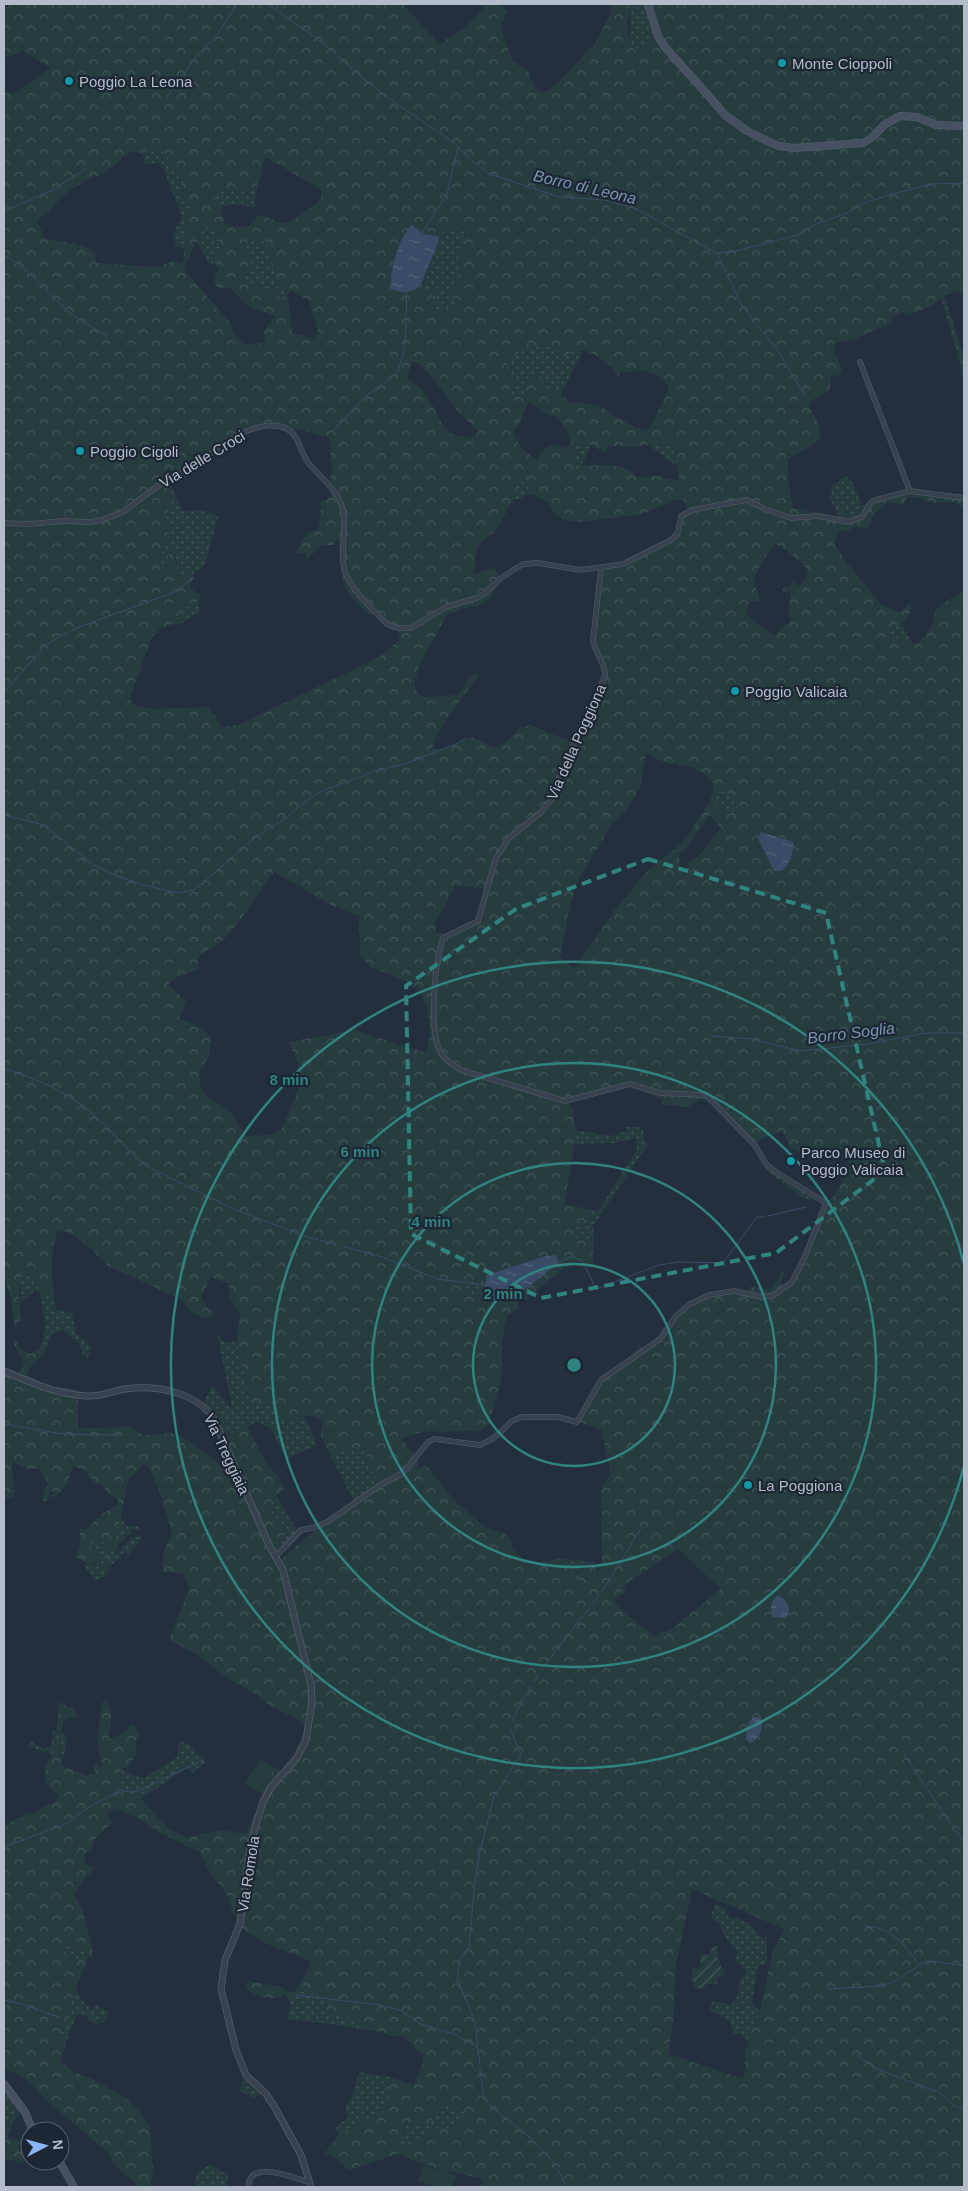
<svg xmlns="http://www.w3.org/2000/svg" width="968" height="2191" font-family="Arial,sans-serif">
  <defs>
    <pattern id="grass-dots" width="8" height="8" patternUnits="userSpaceOnUse" patternTransform="scale(1.25)"><rect width="8" height="8" fill="#263c3f"/><path d="M2 2h.1M6 6h.1" fill="none" stroke="#435659" stroke-width="1.8" stroke-linecap="round"/></pattern>
    <pattern id="forest-crowns" width="20" height="18" patternUnits="userSpaceOnUse" patternTransform="scale(1.25)"><rect width="20" height="18" fill="#263c3f"/><path d="M2 6a3 3 0 1 1 6 0M12 15a3 3 0 1 1 6 0" fill="none" stroke="#435659"/></pattern>
    <pattern id="garden-furrows" width="10" height="10" patternUnits="userSpaceOnUse" patternTransform="scale(1.25)"><rect width="10" height="10" fill="#263c3f"/><path d="M-1 1l2-2M0 10L10 0M9 11l2-2" fill="none" stroke="#435659"/></pattern>
    <pattern id="water-ripples" width="26" height="14" patternUnits="userSpaceOnUse" patternTransform="scale(1.25)"><rect width="26" height="14" fill="#394c67"/><path d="M2 4q2-2 4 0t4 0M15 11q2-2 4 0t4 0" fill="none" stroke="#53647b"/></pattern>
  </defs>
  <rect width="100%" height="100%" fill="#242f3e"/>
  <g fill="url(#grass-dots)">
    <path d="M631,4L650,12L658,36L651,44L634,51L629,40Z"/>
    <path d="M152,148C170,150 171,169 185,176L187,200L197,208L187,226L185,249L176,246L173,234L182,217L164,170L159,163L145,164L143,154Z"/>
    <path d="M230,187H238L253,191L257,188L255,208L233,204L221,207L213,193Z"/>
    <path d="M261,215L274,220L265,236L272,263L280,283L289,293L288,296L281,297L257,282L244,285L242,276L245,274L249,277L248,249L245,245L250,241L264,236L238,227L250,226L257,217Z"/>
    <path d="M206,227L216,228L217,233L214,235L222,249L213,255L214,262L210,265L198,244L200,237L198,233Z"/>
    <path d="M453,227L464,230L466,235L460,249L461,266L451,295L459,304L456,310L432,311L434,304L420,293L441,241L443,229Z"/>
    <path d="M944,295L964,358V379L941,297Z"/>
    <path d="M548,345L559,349V356L565,357C570,351 575,350 582,352L561,394L544,388L542,383L529,379L524,387L525,397L507,394L503,389L511,376L506,374L508,364L522,348Z"/>
    <path d="M668,442L673,443L677,466L648,445Z"/>
    <path d="M585,443L591,445L580,469H574L572,466L576,451L568,448L571,444Z"/>
    <path d="M845,476L851,480L862,505L857,517H839L829,497L832,494L831,486Z"/>
    <path d="M518,478L530,489L531,494L512,501L516,493L515,487Z"/>
    <path d="M163,482L170,483L183,512C195,510 208,509 218,517L205,565L194,574L179,578L175,554H169L166,566L158,560L167,542L169,530L167,517L171,498Z"/>
    <path d="M196,600L199,601V612L180,624H173L189,604Z"/>
    <path d="M901,623L912,643L905,644L884,636L886,632Z"/>
    <path d="M718,787L737,799L739,804L736,811L729,814L721,806L714,804Z"/>
    <path d="M627,1127H638L643,1130L644,1140L648,1144L591,1229L590,1247L580,1238L575,1239L574,1237L577,1226L590,1224L592,1210L598,1211L637,1150L636,1138L615,1143L574,1144V1130L611,1136L627,1131Z"/>
    <path d="M767,1165L819,1200L804,1199L766,1170Z"/>
    <path d="M36,1273L40,1293L54,1297L56,1309L72,1313L76,1333L92,1348L88,1358L82,1355L83,1350L75,1340L62,1330L53,1333L48,1343L43,1341L45,1323L40,1293L36,1290L20,1303L22,1276Z"/>
    <path d="M487,1275L483,1292L486,1299L472,1294L463,1293L461,1287Z"/>
    <path d="M217,1333L223,1342H237L239,1353L287,1420L304,1416L317,1445L286,1459L271,1428L256,1422L248,1427H241L231,1434L205,1399L212,1386L232,1408Z"/>
    <path d="M366,1446L368,1465L381,1485L355,1503L330,1455Z"/>
    <path d="M276,1496L298,1531L280,1549L286,1529L272,1513L269,1503Z"/>
    <path d="M120,1516L126,1526H138L139,1532L136,1529L131,1530V1533L118,1544L115,1554L119,1552L131,1537H139L140,1535L142,1538L128,1556L124,1552L109,1568Z"/>
    <path d="M94,1537L96,1541L106,1544L103,1571L107,1575L95,1581L84,1565L86,1562L93,1565L99,1560L97,1550L88,1553Z"/>
    <path d="M559,1558L585,1561L582,1568L576,1572L582,1582L581,1586L574,1581L572,1573Z"/>
    <path d="M57,1723L59,1725L56,1739L61,1734L64,1733L67,1741L63,1760L59,1749L60,1744L55,1746V1752L52,1755L28,1746L30,1741L39,1747L49,1748L52,1744L53,1731H57Z"/>
    <path d="M179,1741L189,1744L206,1762L192,1773L187,1768L140,1799L137,1795L117,1792L122,1768L131,1775L145,1778L177,1757Z"/>
    <path d="M28,1813L32,1814L23,1818L4,1836V1825Z"/>
    <path d="M715,1904L726,1909L729,1918C743,1917 754,1925 759,1936L767,1938V1963L758,1966L752,2003L760,2011C756,2023 751,2032 749,2044L741,2034H734L730,2021L709,2010L713,2001L731,2005C739,1997 738,1989 740,1979L746,1974V1970L735,1960L738,1952L725,1937L719,1923L713,1920L711,1916Z"/>
    <path d="M69,1943L85,1952V1955L76,1965L67,1956L65,1949Z"/>
    <path d="M76,1986L79,1996L91,2010L96,2004L99,2005V2008L109,2011L104,2022H100L98,2025L88,2020V2017L77,2014L65,2044L62,2033Z"/>
    <path d="M285,1990L292,1993L295,1991L328,1994V2012L360,2021L361,2029L323,2023L288,2020C287,2011 295,2002 285,1995Z"/>
    <path d="M360,2072L389,2077V2100L384,2112L338,2135L336,2129L339,2124L349,2117L345,2110C347,2102 354,2095 355,2087C357,2080 356,2079 360,2072Z"/>
    <path d="M246,2075L266,2094L256,2096L254,2099L239,2090Z"/>
    <path d="M4,2084L20,2105L7,2123L4,2132Z"/>
    <path d="M452,2104L464,2112L465,2117C457,2129 445,2127 434,2131C420,2137 407,2143 393,2147L395,2140L405,2134L403,2124C420,2118 428,2132 436,2109Z"/>
    <path d="M211,2164L228,2176L226,2187H197L195,2183L197,2173Z"/>
  </g>
  <g fill="url(#forest-crowns)" fill-rule="evenodd">
    <path d="M11,4H402L440,44L468,25L487,4H498L508,11L500,25L513,62L528,71L534,87L540,92L548,91L564,77L598,39L611,12V4H631L632,6C628,12 626,32 629,40C631,45 634,45 635,51L651,44L658,36L650,12L633,4H964V297L960,292C946,294 946,294 935,303C929,308 917,311 909,315L902,312L891,318L892,323L854,339L835,343L834,353L842,370L839,375L831,376L830,390L812,400L809,406C831,442 819,441 788,459V480L793,508L839,517L842,510L848,516L857,517L862,505L904,492L964,498V507L953,502L933,503L920,498L907,497L904,505L889,502L877,511L867,528L853,527L851,530L838,532L834,541L835,546L846,562L882,605L899,612L911,603C914,618 895,627 884,634L886,638H897L905,644L917,643C922,638 929,632 932,625C935,620 933,614 936,610C944,601 955,597 964,590V2187H481L483,2179L450,2171L448,2173L397,2154L349,2170L335,2158L325,2153L338,2135L384,2112L389,2100V2077L414,2085L423,2062V2054L419,2053L406,2038L401,2036L395,2037L381,2032L361,2029L360,2021L328,2012L323,2009L328,1994L295,1991L306,1974L311,1961L265,1943L245,1931L232,1912L228,1896L212,1875L198,1851L158,1832L138,1818L115,1809L107,1813L112,1823L95,1839L91,1849L84,1855L85,1864L95,1868L84,1879L74,1895L82,1908L93,1953L92,1957H88L83,1972L76,1986L62,2033L66,2047L60,2061L74,2072L94,2080L128,2099L141,2113L150,2128L153,2171L150,2187H139L114,2164L107,2152L43,2097L25,2078L4,2068V1836L23,1818L56,1801L59,1796C55,1792 49,1788 47,1784C42,1774 47,1758 55,1752L56,1743L59,1742V1749L63,1766L86,1776L95,1773L94,1764H98L99,1768L102,1766L97,1742L102,1703L105,1700C116,1711 109,1725 109,1739L125,1733L130,1725L135,1726L139,1734L136,1743V1753L128,1768H122L117,1792L137,1795L168,1828L186,1838L219,1830L246,1834L263,1795L260,1791L274,1768L281,1770C292,1757 303,1743 304,1725L299,1720L271,1706L259,1696L224,1676L198,1655L169,1640L189,1588L187,1580L182,1573L163,1572V1555L172,1532L158,1487L147,1465H142L136,1473L129,1479L107,1575L103,1571L106,1544L96,1541L94,1537L89,1553L97,1549L99,1560L90,1565L76,1557L80,1543V1528L86,1530L103,1513L118,1505V1500L114,1495H109C105,1488 102,1483 95,1483C89,1476 83,1466 73,1467L67,1484L54,1498L52,1496L55,1492L51,1491L46,1502L42,1499L44,1490L48,1483L40,1469H28L13,1462L11,1465L15,1490L14,1498H4V1371L15,1376L24,1366L12,1340H15L20,1348L30,1354L39,1349L43,1341L48,1343L44,1355L30,1367L27,1376L48,1386L78,1390V1428L129,1427L144,1435L172,1433L186,1439L228,1470L236,1468L228,1447L203,1405L205,1399L231,1434L241,1427H248L267,1465L270,1466L285,1488L269,1503L272,1513L287,1529L278,1551L279,1562L304,1539L381,1485L368,1465L366,1446L330,1455L321,1437V1429L323,1426L322,1420C309,1413 300,1417 287,1420L273,1401L251,1405L237,1342L240,1312L229,1298L231,1291L227,1283L211,1277L201,1298L209,1309L214,1311L212,1317C200,1320 187,1311 183,1300L108,1266L87,1245L73,1234L58,1230C50,1252 51,1274 54,1297L40,1293L36,1274L22,1276L19,1299L21,1319L15,1328L11,1299L4,1276V89L7,94L16,92L51,68L23,51L4,58V9ZM152,148C170,150 171,169 185,176L180,190L187,200L197,208L185,218L187,226L183,264L174,261L157,267L96,263C96,261 96,256 95,254C91,244 55,241 45,239L37,221C40,216 46,216 49,212C62,194 72,188 91,178C94,176 99,176 102,174C104,172 116,165 117,163C125,154 131,149 143,154ZM267,158L320,189L322,196L317,203L289,223L276,222L263,215L257,217L250,226L238,227L225,224L221,207L213,193C231,186 234,187 253,191L257,188L264,159ZM206,227L216,228L217,233L213,234L222,248L213,255L214,262L219,271L216,273C214,279 214,284 218,288H230L249,307L275,316L264,331L266,342L256,344H243L232,330L231,324L184,270L196,241L198,244L200,237L198,233ZM453,227L464,230L466,235L460,249L461,266L451,295L459,304L456,310L433,311L436,290L420,292L441,241L443,229ZM416,230L424,234L439,236L438,243L420,286L415,290L399,293L392,269L402,240ZM265,237C265,246 275,278 281,284C284,287 286,289 289,293L291,290L309,301L318,332L314,338L292,333L288,296L281,297L257,282L244,285L242,276L245,274L251,278L248,272L251,256L245,245L250,241ZM548,345L558,349L559,356L565,357C580,340 611,361 618,377L620,373C639,369 656,369 668,386V390L648,431L636,428L611,414L602,407L578,402L570,403L561,394L544,388L540,372C529,376 521,385 524,397L507,394L503,388L517,382L506,374L508,364L522,348ZM412,362L418,363L431,376L457,411L479,431L474,437C440,439 442,418 427,396C422,389 413,383 407,377ZM530,403L546,414L558,417L567,431L571,444L586,443L606,453L607,446L636,447L668,442L673,443L679,479L677,481L659,476L637,477C622,460 602,467 582,465L580,469H574L572,466L576,451C558,445 545,440 537,460C525,452 517,445 513,430L518,428L527,404ZM282,426L291,430L299,429L329,438L331,446L330,461L333,468L329,484L331,497L320,502L321,508L319,529L307,533L295,554L306,553V560L323,545H334L337,538L339,540C342,581 337,588 372,616L374,612L392,627L398,628L400,640L378,658L238,725L221,727L217,718L208,707L153,709L132,704L130,697L152,637L161,628L173,624L189,604L199,601L200,593H196L190,587L194,574L179,578L173,551L169,554L166,566L158,560L167,542L169,530L167,517L171,498L164,482H178L198,469L196,463L246,431ZM518,478L530,489L531,494L549,503L553,512L561,519L577,522L639,515L682,498L689,510L679,521L676,535L618,566L601,568L594,648L605,676L574,743L530,725L521,727L506,742L494,748L472,737L441,750L432,749L437,734L447,718L477,678V673L469,678L458,695L424,697L418,694L414,685L419,666L446,616C473,599 486,617 501,578L494,568L474,574L477,546L496,530L517,493L515,487ZM774,543L786,550L809,570L801,585L798,586L794,581L792,584L783,588V591L791,592L788,617L791,618L790,623L784,625L775,636L750,618L746,612L751,602L759,601C761,594 757,590 753,585L755,575ZM646,752C663,771 703,757 714,788L711,798L686,839L645,873L614,911L574,969L560,957L571,901L578,881L613,822L625,812L640,787ZM718,787L736,799L739,804L736,811L729,814L725,807L714,804ZM710,815L721,828L702,852L680,871L679,853L685,850ZM764,832L791,841L794,844L791,858L782,871L770,863L758,839ZM274,872L331,905L359,916L360,956L370,967L401,979L421,992L428,1010L430,1036L426,1053L354,1030L289,1042L298,1063V1091L281,1130L272,1135L247,1136C230,1117 235,1108 208,1099L200,1085V1070L209,1057L211,1037L200,1027L179,1018L186,1001L168,984L179,976L198,970C196,949 206,954 219,943C240,927 257,892 274,872ZM454,886L488,889L478,921L448,934L436,932L435,922L445,907ZM627,1087C637,1087 652,1095 662,1100L661,1104L689,1107C693,1104 697,1099 703,1100C721,1101 742,1132 754,1144C763,1136 771,1137 781,1131L788,1141V1147L818,1161L826,1148L848,1151C851,1169 840,1192 826,1203L792,1282L780,1291L784,1272L782,1270L779,1278L772,1286V1291L750,1286L748,1293C700,1285 678,1314 651,1347L644,1348L639,1346L632,1358L601,1380L577,1422L596,1427L602,1431L611,1474L602,1487L601,1492L602,1562L597,1566L599,1569L597,1573L594,1561L581,1563L582,1568L576,1574L579,1576L577,1580L582,1582L581,1586L573,1580L575,1577L570,1567L559,1558L550,1561L527,1563L512,1548L511,1540L506,1534L485,1527L453,1499L426,1465L415,1470L419,1463L416,1456L401,1439L421,1432L480,1431L489,1424L502,1375V1340L505,1324L508,1315L519,1308L516,1293C499,1303 491,1301 472,1294L471,1291L463,1293L461,1287L487,1275L542,1257L549,1271L522,1289V1293H525L523,1297L524,1300H528L529,1293L536,1294L538,1289L565,1268L579,1262L582,1264L593,1263L594,1226L590,1233L589,1246L585,1236L575,1239L574,1237L577,1226L590,1224L592,1210L565,1204C567,1175 583,1132 570,1104L577,1099ZM678,1549L721,1589L669,1631L658,1633L655,1637L616,1605L614,1600L624,1592L626,1584ZM692,1889L784,1929L781,1937L773,1950L760,2011L755,2026L748,2038L749,2044C741,2053 747,2065 744,2077L740,2078L669,2054L674,2010L676,1964ZM69,1943L85,1952L84,1956H80L75,1965L67,1956L65,1949ZM452,2104L464,2112L465,2117C458,2129 445,2127 434,2131C420,2137 407,2143 393,2147L395,2140L404,2138L403,2124L429,2125L436,2110Z"/>
    <path d="M61,1702L68,1707L73,1708L77,1714L75,1718L69,1717L62,1725L61,1734L56,1740L59,1725L57,1723L59,1704Z"/>
    <path d="M248,1981L281,1987L285,1990V1995C274,2002 254,1997 246,1987Z"/>
    <path d="M20,2105L25,2112C13,2117 12,2125 8,2137L30,2143V2147L18,2145L19,2149L23,2152L22,2154L25,2161L19,2163L14,2160H4V2150L7,2145C0,2131 13,2116 20,2105Z"/>
  </g>
  <path fill="url(#garden-furrows)" d="M713,1946L718,1947L717,1958L720,1961L719,1965L721,1966V1969L725,1970L723,1976L718,1977L717,1984H706L703,1989L694,1988L695,1982L691,1981L693,1969L700,1968L702,1965L700,1961L701,1954L710,1955Z"/>
  <g fill="#263c3f">
    <path d="M232,1569L233,1580L211,1583L210,1571Z"/>
    <path d="M260,1760L274,1768L259,1792L245,1783Z"/>
    <path d="M423,2165L456,2176L452,2187H437L418,2181Z"/>
  </g>
  <g fill="url(#water-ripples)">
    <path d="M412,225L424,234L439,236L438,243L420,286C412,293 401,294 391,289C389,272 399,236 412,225Z"/>
    <path d="M761,832L791,841L794,844L791,859L782,871H774L758,839Z"/>
    <path d="M556,1255L559,1262C547,1273 519,1295 504,1300C499,1301 489,1300 485,1298L483,1293L487,1275L542,1257Z"/>
    <path d="M778,1595C786,1599 790,1606 789,1614L784,1618L773,1617C769,1609 771,1600 778,1595Z"/>
    <path d="M755,1717L761,1718C764,1727 760,1740 750,1743L746,1739C746,1730 747,1721 755,1717Z"/>
  </g>
  <g fill="none" stroke-linecap="round" stroke-linejoin="round">
    <g stroke="#394c67" stroke-width="1">
      <path d="M268,4L323,43L360,76L397,104L453,142L472,161L490,174L559,197L605,200L637,209L716,253L735,251L798,235L818,223L847,213L864,203L892,194L932,184L964,183"/>
      <path d="M166,98L194,59L217,35L237,4"/>
      <path d="M4,211L51,191L86,169"/>
      <path d="M422,233L447,194L458,148"/>
      <path d="M717,253L742,306L778,351L805,396"/>
      <path d="M4,255C26,267 41,286 59,303C73,317 89,326 107,335"/>
      <path d="M334,430L366,396L391,378L398,371L405,347L407,290"/>
      <path d="M4,692L45,646L57,638L79,627L172,593L194,578"/>
      <path d="M4,815L44,825L92,864L112,874L141,884L177,893L194,890L257,836L288,817L299,806L322,791L376,771L407,763L456,744L466,738"/>
      <path d="M712,1036L752,1039L800,1051L868,1044L926,1033H964"/>
      <path d="M4,1069C35,1077 69,1093 93,1114C112,1130 126,1150 146,1166L236,1210L308,1237L336,1245"/>
      <path d="M768,1216L806,1207"/>
      <path d="M342,1246L382,1257L437,1279L484,1285"/>
      <path d="M558,1263L572,1256L583,1262L596,1289L659,1265L678,1262L723,1263L757,1217H764"/>
      <path d="M4,1424L63,1434L122,1435"/>
      <path d="M618,1566L641,1528"/>
      <path d="M593,1604L616,1569"/>
      <path d="M540,1671L590,1607"/>
      <path d="M534,1682L538,1675"/>
      <path d="M528,1691L531,1686"/>
      <path d="M512,1721L525,1695"/>
      <path d="M904,1754L945,1816"/>
      <path d="M947,1819L964,1841"/>
      <path d="M4,1847L65,1824L91,1806L121,1790L130,1792L138,1791L203,1760"/>
      <path d="M864,1926C891,1927 904,1943 919,1965"/>
      <path d="M829,1989L881,1986L893,1982L925,1962L933,1961L964,1966"/>
      <path d="M296,1995L379,2005L400,2010L421,2024L456,2035L477,2047"/>
      <path d="M4,2000L22,2004L59,2017"/>
      <path d="M478,2051L475,2022L457,1978L460,1959L469,1948L475,1880L480,1851L494,1796L521,1755L510,1728"/>
      <path d="M479,2055L480,2064"/>
      <path d="M856,2055L875,2068L940,2093L953,2105L964,2110"/>
      <path d="M480,2069C481,2078 482,2091 486,2099C492,2110 500,2114 509,2120C532,2139 556,2158 566,2187"/>
    </g>
    <g stroke="#565f6c" stroke-width="5.5">
      <g id="minor">
        <path d="M860,362L910,491"/>
        <path d="M4,523L29,524L63,521L90,522L102,520L123,512L163,482L185,471L238,435C255,426 285,418 296,438C301,446 303,458 310,465C323,480 339,491 343,511C347,531 339,553 345,572C350,588 374,611 386,623C393,628 402,629 411,628L446,607L477,598L485,593L501,578L523,564L538,563L581,570L623,564L671,540L678,533L681,516L692,510L747,500L765,509L791,518L819,516L849,522L862,517L872,501L910,491L964,498"/>
        <path d="M276,1556L301,1530L312,1528L327,1522L382,1484L403,1473L428,1442L434,1439L480,1445L494,1438L512,1421L522,1417H558L577,1422L601,1380L660,1339L676,1316L690,1304L709,1295L734,1291L762,1297L774,1295L792,1282L806,1254L826,1203L776,1172L767,1165L754,1144L706,1095L660,1093L630,1084L565,1101L461,1070C451,1064 444,1060 439,1049C429,1026 435,961 443,938L478,921L496,858L509,838L541,812L551,800L557,782L605,676C606,663 594,653 593,640L601,568"/>
        <path d="M248,2187C251,2157 293,2179 310,2182"/>
      </g>
    </g>
    <g stroke="#565f6c" stroke-width="7">
      <path id="tertiary" d="M4,1371C32,1383 56,1394 87,1396C99,1397 113,1391 125,1389C156,1385 195,1391 214,1419L268,1543L283,1570L311,1685L312,1702L306,1740L297,1758L271,1787L263,1802L256,1824L250,1847L240,1924L225,1960L221,1989L236,2050L246,2075L266,2094L274,2106L301,2155L311,2187"/>
    </g>
    <g stroke="#565f6c" stroke-width="8">
      <g id="secondary">
        <path d="M648,4L658,36L665,47L713,101L725,115L747,131L778,146L794,148L863,143L874,136L884,125L900,116L917,117L936,125L964,126"/>
        <path d="M4,2084L25,2112L33,2131"/>
        <path d="M59,2161L74,2187"/>
      </g>
    </g>
    <use href="#minor" stroke="#38414e" stroke-width="4.5"/>
    <use href="#tertiary" stroke="#38414e" stroke-width="5.5"/>
    <use href="#secondary" stroke="#465061" stroke-width="7"/>
  </g>
  <path fill="none" stroke="#308480" stroke-width="4" stroke-dasharray="10 6" stroke-linejoin="round" d="M648,859L826,913L885,1171L776,1253L541,1298L411,1234L406,986L516,909Z"/>
  <g fill="none" stroke="#308480" stroke-width="2.5">
    <circle cx="574" cy="1365" r="101"/>
    <circle cx="574" cy="1365" r="202"/>
    <circle cx="574" cy="1365" r="302"/>
    <path d="M964 1466A403 403 0 1 1 964 1264"/>
  </g>
  <g fill="#0f9aa8" stroke="#1d2633" stroke-width="2">
    <circle cx="782" cy="63" r="5"/>
    <circle cx="69" cy="81" r="5"/>
    <circle cx="80" cy="451" r="5"/>
    <circle cx="735" cy="691" r="5"/>
    <circle cx="791" cy="1161" r="5"/>
    <circle cx="748" cy="1485" r="5"/>
  </g>
  <g text-anchor="middle" dominant-baseline="central" stroke-width="4.5" stroke-linejoin="round" paint-order="stroke">
    <g font-size="15" fill="#b4bcc9" stroke="#1d2633" text-anchor="start">
      <text x="792" y="63">Monte Cioppoli</text>
      <text x="79" y="81">Poggio La Leona</text>
      <text x="90" y="451">Poggio Cigoli</text>
      <text x="745" y="691">Poggio Valicaia</text>
      <text x="801" y="1152">Parco Museo di<tspan x="801" dy="17">Poggio Valicaia</tspan></text>
      <text x="758" y="1485">La Poggiona</text>
    </g>
    <g font-size="15" fill="#b4bcc9" stroke="#1d2633">
      <text transform="translate(202 459) rotate(-31)">Via delle Croci</text>
      <text transform="translate(576 742) rotate(-66)">Via della Poggiona</text>
      <text transform="translate(227 1454) rotate(65)">Via Treggiaia</text>
      <text transform="translate(248 1874) rotate(-81)">Via Romola</text>
    </g>
    <g font-size="16" font-style="italic" fill="#7c92b1" stroke="#1d2633">
      <text transform="translate(585 187) rotate(13)">Borro di Leona</text>
      <text transform="translate(851 1033) rotate(-7)">Borro Soglia</text>
    </g>
  </g>
  <circle cx="574" cy="1365" r="8" fill="#308480" stroke="#1d2633" stroke-width="2.5"/>
  <g font-size="15" text-anchor="middle" font-weight="bold" fill="#308480" stroke="#1d2633" stroke-width="4.5" stroke-linejoin="round" paint-order="stroke">
    <text x="289" y="1085">8 min</text>
    <text x="360" y="1157">6 min</text>
    <text x="431" y="1227">4 min</text>
    <text x="503" y="1299">2 min</text>
  </g>
  <rect width="968" height="2191" fill="none" stroke="#b4bcc9" stroke-width="10"/>
  <g transform="translate(45 2146) rotate(84)"><circle r="24" fill="#1d2633" stroke="#59626f"/>
  <path d="M0-4L9 19L0 12L-9 19Z" fill="#8ab4f8"/>
  <text y="-8" font-size="14" font-weight="bold" text-anchor="middle" fill="#b4bcc9">N</text>
  </g>
</svg>
